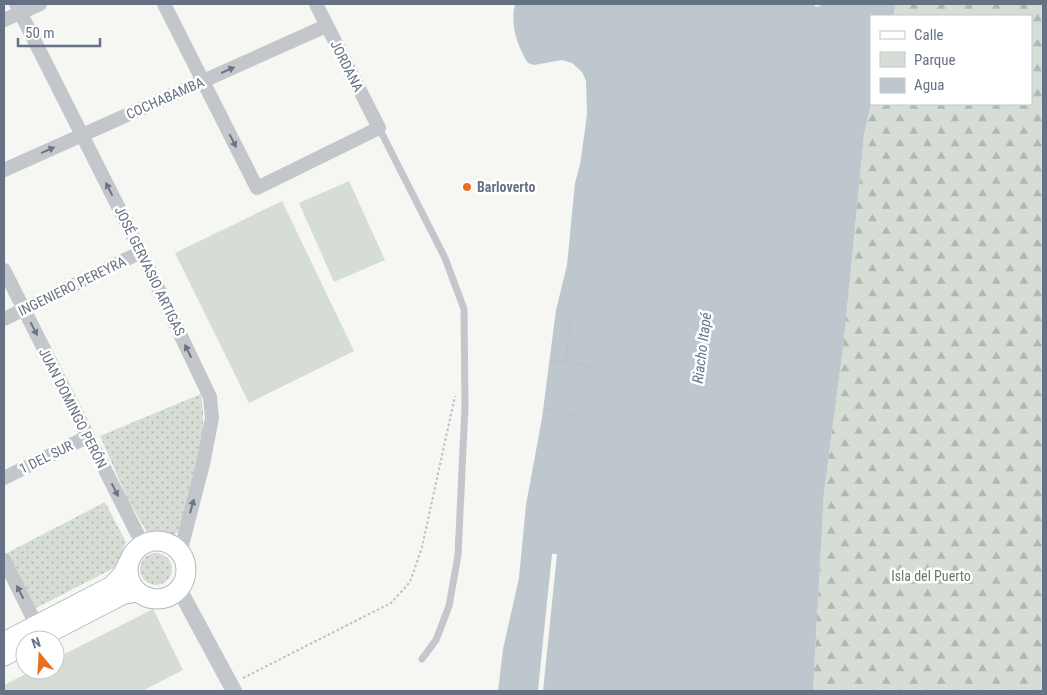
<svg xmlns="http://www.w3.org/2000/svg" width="1047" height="695" font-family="'Roboto Condensed',sans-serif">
  <defs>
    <pattern id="green-dots" width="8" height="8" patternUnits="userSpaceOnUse" patternTransform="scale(1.25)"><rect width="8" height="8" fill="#d6ddd4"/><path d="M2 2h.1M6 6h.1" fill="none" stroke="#b1b8b2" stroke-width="1.8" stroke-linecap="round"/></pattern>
    <pattern id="forest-firs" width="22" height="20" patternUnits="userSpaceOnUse" patternTransform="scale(1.25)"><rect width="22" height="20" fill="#d6ddd4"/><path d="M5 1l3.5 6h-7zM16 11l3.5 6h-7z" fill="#b1b8b2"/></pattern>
  </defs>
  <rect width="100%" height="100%" fill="#f6f6f3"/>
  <g fill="url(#green-dots)">
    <path d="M201,394L203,412V438L178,533L176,532L174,540L160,534H148L128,500L100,436Z"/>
    <path d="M105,502L126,542L116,567L36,608L7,553Z"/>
    <circle cx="156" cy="569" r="16"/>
  </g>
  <path fill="url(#forest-firs)" d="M896,4H1043V691H813L824,493L844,340L864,135L871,104H1031V16H893Z"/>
  <g fill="#d6ddd4">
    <path d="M349,181L385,260L334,282L299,203Z"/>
    <path d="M282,201L354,351L249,403L175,253Z"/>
    <path d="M153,609L183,670L142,691H4V685L33,670H55V659Z"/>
  </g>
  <path fill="#bfc7ce" d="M515,4H813L816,7L825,4H896L893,16H871V104L864,135L844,340L824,493L813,691H498L503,649L519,578L526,505L542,418L556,310L567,265L575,183L580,165L587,115L586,81L582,72L572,63L562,60L534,65L528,63C517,46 510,24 515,4Z"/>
  <path fill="#f6f6f3" d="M552,554H557L543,691H530L538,690Z"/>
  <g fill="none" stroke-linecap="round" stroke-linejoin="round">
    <g stroke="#b6b9bf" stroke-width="21">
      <g id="secondary">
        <circle cx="157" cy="570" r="29"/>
        <path d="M35,640L124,594L137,592"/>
        <path d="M4,642L112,586L123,574L128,563"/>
        <path d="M4,656L25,645"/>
      </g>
    </g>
    <g stroke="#bdbec1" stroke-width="2" stroke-dasharray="2.5 2.5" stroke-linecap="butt">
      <path d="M551,360L595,367"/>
      <path d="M566,362L571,306"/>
      <path d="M544,409L582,418"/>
      <path d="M243,678L391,603L410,582L422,547L455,396"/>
    </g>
    <path stroke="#c3c6ca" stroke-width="7" d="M379,128L445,258L464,309L465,407L458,555L449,606L436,640L422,659"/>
    <g stroke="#c3c6ca" stroke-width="14">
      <path d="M16,4L141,252L210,397L212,418L203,464L180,553"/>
      <path d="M164,4L257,188L379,128L316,4"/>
      <path d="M4,20L40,4"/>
      <path d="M4,170L326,26"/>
      <path d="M4,270L143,545"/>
      <path d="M4,319L141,252"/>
      <path d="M4,478L87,437"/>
      <path d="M4,560L36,624"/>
    </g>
    <path stroke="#c3c6ca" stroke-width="16" d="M179,589L234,691"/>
    <use href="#secondary" stroke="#fff" stroke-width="19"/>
  </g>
  <defs><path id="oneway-solid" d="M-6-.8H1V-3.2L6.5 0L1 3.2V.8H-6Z" transform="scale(1.25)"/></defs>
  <g fill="#6a7588">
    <use href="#oneway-solid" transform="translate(228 70) rotate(-24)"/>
    <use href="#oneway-solid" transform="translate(233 141) rotate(63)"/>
    <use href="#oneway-solid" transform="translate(48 150) rotate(-24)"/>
    <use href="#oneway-solid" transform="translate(109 189) rotate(-117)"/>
    <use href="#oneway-solid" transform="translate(34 329) rotate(63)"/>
    <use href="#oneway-solid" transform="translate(188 351) rotate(-116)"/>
    <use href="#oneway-solid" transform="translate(115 490) rotate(63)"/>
    <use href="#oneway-solid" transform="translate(192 506) rotate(-75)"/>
    <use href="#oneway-solid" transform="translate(20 592) rotate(-117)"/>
  </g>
  <circle fill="#e66f23" stroke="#fff" stroke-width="2" cx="467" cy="187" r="5"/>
  <g text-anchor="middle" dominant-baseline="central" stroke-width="5" stroke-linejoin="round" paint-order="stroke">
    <g font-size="14" fill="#657184" stroke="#fff">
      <text transform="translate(347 66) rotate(63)">JORDANA</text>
      <text transform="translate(165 98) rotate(-24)">COCHABAMBA</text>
      <text transform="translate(150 271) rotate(64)">JOSÉ GERVASIO ARTIGAS</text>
      <text transform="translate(72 286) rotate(-26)">INGENIERO PEREYRA</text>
      <text transform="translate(73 408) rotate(63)">JUAN DOMINGO PERÓN</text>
      <text transform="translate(46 457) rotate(-26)">1 DEL SUR</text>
    </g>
    <g font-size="14" font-weight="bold" fill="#657184" stroke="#fff" text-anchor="start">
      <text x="477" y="187">Barloverto</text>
    </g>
    <g font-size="14" fill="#647b64" stroke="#fff">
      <text x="931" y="576">Isla del Puerto</text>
    </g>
    <g font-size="15" font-style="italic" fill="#657988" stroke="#fff">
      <text transform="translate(702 348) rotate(-83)">Riacho Itapé</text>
    </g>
  </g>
  <rect width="1047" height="695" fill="none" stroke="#657184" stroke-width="10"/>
  <rect x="870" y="15" width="162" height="90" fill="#ffffff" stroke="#c1c6ce"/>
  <rect x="880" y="31" width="25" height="8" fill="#ffffff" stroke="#c1c6ce"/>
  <text x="914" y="40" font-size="15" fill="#657184">Calle</text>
  <rect x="880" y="52" width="25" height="15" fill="#d6ddd4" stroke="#c1c6ce"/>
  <text x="914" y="65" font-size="15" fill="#657184">Parque</text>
  <rect x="880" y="78" width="25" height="15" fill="#bfc7ce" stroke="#c1c6ce"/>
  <text x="914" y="90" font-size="15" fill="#657184">Agua</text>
  <g transform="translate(40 655) rotate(342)"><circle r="24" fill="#ffffff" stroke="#c1c6ce"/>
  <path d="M0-4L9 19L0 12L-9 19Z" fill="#e66f23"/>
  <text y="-8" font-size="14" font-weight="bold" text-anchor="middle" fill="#657184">N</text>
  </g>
  <path d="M18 38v8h82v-8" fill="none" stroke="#657184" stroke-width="2.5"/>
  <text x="25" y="38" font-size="15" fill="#657184" stroke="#ffffff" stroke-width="4" paint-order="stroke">50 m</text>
</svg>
